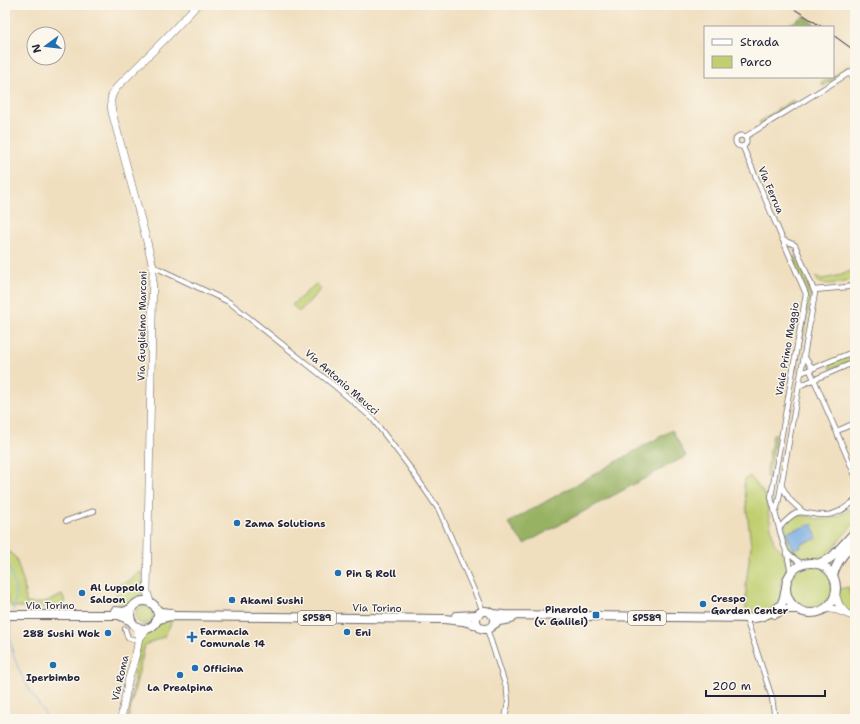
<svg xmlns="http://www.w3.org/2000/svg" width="860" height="724" font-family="'Shantell Sans',sans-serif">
  <rect width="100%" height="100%" fill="#fbf7ec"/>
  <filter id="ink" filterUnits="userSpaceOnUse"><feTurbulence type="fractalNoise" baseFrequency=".025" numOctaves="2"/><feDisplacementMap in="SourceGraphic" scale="8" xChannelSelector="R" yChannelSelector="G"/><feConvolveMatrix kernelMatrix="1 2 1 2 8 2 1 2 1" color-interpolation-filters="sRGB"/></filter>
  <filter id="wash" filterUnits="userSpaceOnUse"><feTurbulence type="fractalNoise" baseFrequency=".012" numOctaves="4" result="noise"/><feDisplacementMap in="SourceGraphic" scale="16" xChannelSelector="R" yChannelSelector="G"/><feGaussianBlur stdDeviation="0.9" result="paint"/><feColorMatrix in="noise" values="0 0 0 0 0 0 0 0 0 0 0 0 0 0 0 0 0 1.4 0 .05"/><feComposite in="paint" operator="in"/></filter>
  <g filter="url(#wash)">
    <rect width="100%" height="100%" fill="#f0dfbf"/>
    <g fill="#c1cf71" stroke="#727856">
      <path d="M847,67L849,70L823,86L821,83L833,77Z"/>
      <path d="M793,100L795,103L760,125L759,122Z"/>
      <path d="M796,256L810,290L811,294L796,371H794L807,292L793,257Z"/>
      <path d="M855,269V279C843,283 831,285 819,283L815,276L823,279L841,275Z"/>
      <path d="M316,284L321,289L299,312L292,305Z"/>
      <path d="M855,353V359L831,369L829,364Z"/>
      <path d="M773,434H776L768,479L766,476Z"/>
      <path d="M750,476L765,495L774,543C781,549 789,561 786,571C785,575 782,578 781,582C779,587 782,592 781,598C778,610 757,614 746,616V583L751,546L744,485L745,479Z"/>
      <path d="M855,505V522L825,557C814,560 790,562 786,547C786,544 786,540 786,537C785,531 784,525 789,520C802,509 808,519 821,519C834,520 846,513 855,505Z"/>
      <path d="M5,548L16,558L24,584L26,603C39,605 51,600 62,595L65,600L61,608L11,607L5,592Z"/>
      <circle cx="811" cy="587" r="22"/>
      <path d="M140,572L143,574L142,595L134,599L125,607L120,608L114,586L131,580Z"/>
      <path d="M849,587V592L855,603V615L844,609L837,594L840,589Z"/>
      <circle cx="144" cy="615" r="9"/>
      <path d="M173,619L165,636L145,645L128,719L134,683V673L141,638C151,625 158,623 173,619Z"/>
    </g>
    <g fill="#98b263" stroke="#5d6a4f">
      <path d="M803,16L818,27H786Z"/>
      <path d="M672,430L686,456L524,544L508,523Z"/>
    </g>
    <path fill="#74a9e1" stroke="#4b668e" d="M813,524L817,539L801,543V547L793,549V546H791L787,532Z"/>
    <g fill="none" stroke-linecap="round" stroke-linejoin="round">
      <g stroke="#74a9e1" stroke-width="1">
        <path d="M5,561C14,578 19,593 13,612"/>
        <path d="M11,619C5,657 29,689 48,719"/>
      </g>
    </g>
  </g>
  <g filter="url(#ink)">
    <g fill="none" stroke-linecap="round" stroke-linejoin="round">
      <g stroke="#6a6469" stroke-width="6">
        <g id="street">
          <path d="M849,73L855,78"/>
          <circle cx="741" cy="141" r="5.5"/>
          <path d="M745,137L849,73L855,68"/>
          <path d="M743,147L806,294L771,497L783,543L787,553L791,573"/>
          <path d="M153,267L159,269L229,302L336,387L372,418L408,465L439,510L483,611"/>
          <path d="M814,290L848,287L855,284"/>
          <path d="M804,356L810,365L814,368"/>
          <path d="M810,370L855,475"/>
          <path d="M801,373L855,351"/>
          <path d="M799,386L855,362"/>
          <path d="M837,431L855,423"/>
          <path d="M781,485L790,500L803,512"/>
          <path d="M775,513L778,504L815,293L795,245L783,240"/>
          <path d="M66,521L94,511"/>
          <path d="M779,528C803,502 799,516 827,515C838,514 846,507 855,501"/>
          <path d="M787,553L802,564"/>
          <path d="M747,621L772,698L775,719"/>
          <path d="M125,629L128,638L138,641"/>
          <path d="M487,629L507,690L508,703L505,719"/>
        </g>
      </g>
      <g stroke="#6a6469" stroke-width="8">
        <g id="secondary">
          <path d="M835,593L839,605L845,612"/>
          <path d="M150,602L147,592L153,267L147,242L112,112C110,101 110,96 117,87L167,37L197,5"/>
          <path d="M826,608L837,610L855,617"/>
          <path d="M139,639L148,628"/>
          <path d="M121,719C123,707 126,694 128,682C132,664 142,644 137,626"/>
        </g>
      </g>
      <g stroke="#6a6469" stroke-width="10">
        <g id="primary">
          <circle cx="811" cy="588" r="25"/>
          <path d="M818,564L829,559L833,556L855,532"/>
          <path d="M833,576C836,562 845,552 855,542"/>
          <circle cx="144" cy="615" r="14"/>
          <path d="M157,610L161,612L170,613"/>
          <circle cx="485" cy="620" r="9"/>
          <path d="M115,611L124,612L132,608"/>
          <path d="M492,614L504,615L754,618C763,617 776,612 782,603C784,599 785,593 786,588"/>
          <path d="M775,614L785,609H798"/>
          <path d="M5,615H119L131,621"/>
          <path d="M456,616L477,615"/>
          <path d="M156,620L171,616L444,619L463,621L477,625"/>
          <path d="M493,625L499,621L511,619"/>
        </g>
      </g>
      <use href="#street" stroke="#fff" stroke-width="4.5"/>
      <use href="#secondary" stroke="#fff" stroke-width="7"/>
      <use href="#primary" stroke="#fff" stroke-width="8"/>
      <g stroke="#22223b" stroke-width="1">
        <path d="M788,5L822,27"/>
        <path d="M833,35L855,51"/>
      </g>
    </g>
  </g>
  <g fill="#1f6fb2" stroke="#fbf7ec" stroke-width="1.5">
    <circle cx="237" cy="523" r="4"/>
    <circle cx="338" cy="573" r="4"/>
    <circle cx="82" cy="593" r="4"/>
    <circle cx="232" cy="600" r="4"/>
    <circle cx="703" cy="604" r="4"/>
    <rect x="592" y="611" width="8" height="8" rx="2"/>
    <circle cx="347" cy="632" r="4"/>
    <circle cx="108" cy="633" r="4"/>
    <path d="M190 631h4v4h4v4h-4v4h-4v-4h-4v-4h4z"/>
    <circle cx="53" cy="665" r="4"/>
    <circle cx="195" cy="668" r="4"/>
    <circle cx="180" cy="675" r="4"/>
  </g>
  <g text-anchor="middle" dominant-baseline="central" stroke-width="3" stroke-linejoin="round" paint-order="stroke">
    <g fill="#fbf7ec" stroke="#636270" stroke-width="1">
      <rect x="298" y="611" width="38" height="14" rx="3"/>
      <rect x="628" y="611" width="38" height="14" rx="3"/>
    </g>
    <g font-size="9" font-weight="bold" fill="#22223b">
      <text x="317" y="618">SP589</text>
      <text x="647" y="618">SP589</text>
    </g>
    <g font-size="10" fill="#22223b" stroke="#fbf7ec">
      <text transform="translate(771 190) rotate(67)">Via Ferrua</text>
      <text transform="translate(142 326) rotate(-89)">Via Guglielmo Marconi</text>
      <text transform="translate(787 349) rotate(-80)">Viale Primo Maggio</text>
      <text transform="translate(342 382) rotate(41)">Via Antonio Meucci</text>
      <text x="50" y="605">Via Torino</text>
      <text transform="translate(377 608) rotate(1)">Via Torino</text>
      <text transform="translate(120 678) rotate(-77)">Via Roma</text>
    </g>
    <g font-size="10" font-weight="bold" fill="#22223b" stroke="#fbf7ec" text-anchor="start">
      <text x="245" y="523">Zama Solutions</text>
      <text x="346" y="573">Pin &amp; Roll</text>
      <text x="90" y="587">Al Luppolo<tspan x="90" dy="12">Saloon</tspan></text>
      <text x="711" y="598">Crespo<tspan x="711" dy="12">Garden Center</tspan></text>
      <text x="240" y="600">Akami Sushi</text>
      <text x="588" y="609" text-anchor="end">Pinerolo<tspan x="588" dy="12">(v. Galilei)</tspan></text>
      <text x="200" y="631">Farmacia<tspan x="200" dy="12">Comunale 14</tspan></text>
      <text x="355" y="632">Eni</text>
      <text x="100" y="633" text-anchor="end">288 Sushi Wok</text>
      <text x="203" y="668">Officina</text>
      <text x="53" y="677" text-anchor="middle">Iperbimbo</text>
      <text x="180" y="687" text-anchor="middle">La Prealpina</text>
    </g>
  </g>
  <rect width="860" height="724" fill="none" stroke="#fbf7ec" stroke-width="20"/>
  <rect x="704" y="26" width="130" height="52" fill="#fbf7ec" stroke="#a4a2a5"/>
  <rect x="712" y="39" width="20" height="6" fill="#ffffff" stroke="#a4a2a5"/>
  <text x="740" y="46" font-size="12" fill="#22223b">Strada</text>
  <rect x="712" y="56" width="20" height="12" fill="#c1cf71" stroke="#a4a2a5"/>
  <text x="740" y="66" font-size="12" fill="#22223b">Parco</text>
  <g transform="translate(46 46) rotate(255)"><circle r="19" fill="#fbf7ec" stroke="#a4a2a5"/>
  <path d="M0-3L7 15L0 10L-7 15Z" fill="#1f6fb2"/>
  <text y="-6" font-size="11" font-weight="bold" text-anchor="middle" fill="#22223b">N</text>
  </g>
  <path d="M706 690v6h119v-6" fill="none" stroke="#22223b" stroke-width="2"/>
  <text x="712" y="690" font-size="12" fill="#22223b" stroke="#fbf7ec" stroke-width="3" paint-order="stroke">200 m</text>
</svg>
